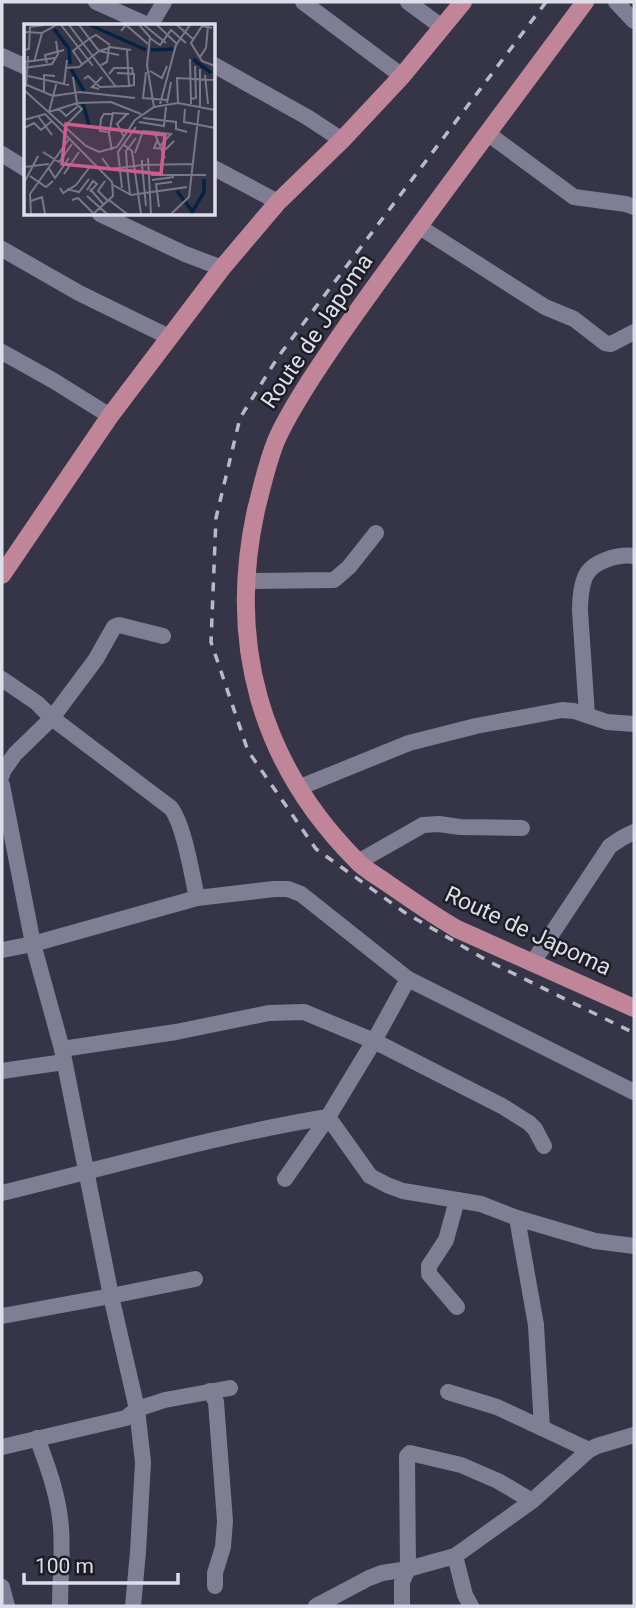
<svg xmlns="http://www.w3.org/2000/svg" width="636" height="1608" font-family="Roboto,sans-serif">
  <rect width="100%" height="100%" fill="#363447"/>
  <g fill="none" stroke-linecap="round" stroke-linejoin="round">
    <g stroke="#807e94" stroke-width="16">
      <path d="M96,2L150,26"/>
      <path d="M303,2L402,76"/>
      <path d="M408,2L442,27"/>
      <path d="M616,2L634,21"/>
      <path d="M150,26L164,2"/>
      <path d="M2,56L26,67"/>
      <path d="M214,65L307,117L342,140"/>
      <path d="M487,133L574,197L626,204L634,207"/>
      <path d="M2,154L26,169"/>
      <path d="M214,168L278,202"/>
      <path d="M100,214L185,254L222,268"/>
      <path d="M418,226L545,307L574,319L605,343L611,344L634,332"/>
      <path d="M2,249L79,293L169,337"/>
      <path d="M2,352L54,381L110,416"/>
      <path d="M246,581L334,580L349,567L376,533"/>
      <path d="M2,679L37,703L52,718L171,808C184,825 192,875 197,898"/>
      <path d="M587,715L580,611C580,600 581,587 585,577C592,561 618,554 634,556"/>
      <path d="M2,775L3,771L15,754L52,718L96,659L114,627L119,625L163,636"/>
      <path d="M2,785L33,944L62,1049L111,1296L2,1316"/>
      <path d="M298,788L409,743L476,726L562,710L574,711L607,722L634,724"/>
      <path d="M358,862L423,825L439,824L460,827L522,828"/>
      <path d="M2,950L33,944L197,898L274,889H288L301,894L408,979L634,1092"/>
      <path d="M533,962L610,846L622,838L634,832"/>
      <path d="M62,1049L176,1032L269,1013L304,1012L374,1041L502,1106L529,1123L535,1129L544,1146"/>
      <path d="M2,1071L64,1062"/>
      <path d="M285,1179L328,1117L370,1176L387,1185L403,1191L481,1204L517,1218L595,1241L634,1246"/>
      <path d="M2,1193C110,1167 217,1135 328,1117L374,1041L408,979"/>
      <path d="M457,1200L446,1240L429,1266V1274L457,1307"/>
      <path d="M517,1218L536,1325L542,1428"/>
      <path d="M210,1391L216,1402L225,1521L223,1547L215,1573V1586"/>
      <path d="M448,1392L497,1407L589,1450"/>
      <path d="M37,1438C48,1467 59,1497 61,1528C63,1554 60,1581 60,1606"/>
      <path d="M2,1447L126,1418L137,1409L165,1400L230,1388"/>
      <path d="M455,1556L465,1595L471,1606"/>
      <path d="M2,1587L7,1606"/>
      <path d="M133,1606L138,1552L143,1462L137,1409L111,1296L195,1279"/>
      <path d="M316,1606L369,1578L382,1573L408,1569L455,1556L532,1501L589,1450L597,1446L634,1435"/>
      <path d="M402,1606V1582L408,1569L407,1456L410,1453L461,1465L498,1481L532,1501"/>
    </g>
    <g stroke="#c18599" stroke-width="18">
      <path d="M585,2C516,95 447,187 379,281C355,314 331,348 309,382C297,401 285,420 276,441C267,463 262,487 256,510C227,643 260,763 356,860C364,869 377,876 387,883C410,899 433,915 457,929L634,1008"/>
      <path d="M2,575L110,416L222,268L278,202L342,140L402,76L463,2"/>
    </g>
    <path stroke="#babac7" stroke-width="3.5" stroke-dasharray="9 9" stroke-linecap="butt" d="M546,2L278,357L240,418L216,518L211,642L248,751L316,849L404,912L488,961L634,1033"/>
  </g>
  <g text-anchor="middle" dominant-baseline="central" stroke-width="5" stroke-linejoin="round" paint-order="stroke">
    <g font-size="23" fill="#dedeea" stroke="#1e1d26">
      <text transform="translate(317 331) rotate(-56)">Route de Japoma</text>
      <text transform="translate(528 931) rotate(25)">Route de Japoma</text>
    </g>
  </g>
  <g transform="translate(24 24)">
    <rect width="191" height="191" fill="#363447"/>
    <path fill="none" stroke="#032343" stroke-width="3.5" d="M66,1L122,26M30,5L45,25L46,40M127,26L149,25M169,35L187,49M47,45L60,67M59,80L65,101M153,167L168,187M167,190L180,168V155"/>
    <path fill="none" stroke="#797888" stroke-width="2" d="M37,1L69,42M45,1L92,63M55,1L75,27L85,24M120,1L142,19M133,1L152,19M153,1L169,15M116,2L126,13L123,41L130,83M188,4L178,2L167,19L178,37L191,42M97,7L102,1L124,20M0,8L18,9L32,1M126,14L136,21L147,6L162,19M0,26L5,25L6,3L20,1M176,33L182,24L184,2M166,35L167,80M0,38L31,34M10,38L18,9M23,39L21,31L40,26M58,40L49,27L65,15L72,11L86,21M77,41L83,38L85,23L107,26M0,44L28,40L34,30L32,17M41,44L55,43L75,27L95,31M176,45V82M126,47L138,54L143,42M122,48L119,74L143,76M93,49L110,50V61L105,62M85,50L90,44H108L109,50M181,51L184,80M4,52L45,61M49,53L53,79M60,55L64,52L76,63L105,62L103,26M40,60L43,36M3,61L29,72L56,68L111,74M2,63L4,32M75,65L68,63L78,53M0,66L62,122L75,128L93,123L111,96L130,83L154,79L191,86M20,68V51L31,52M167,75L172,74L171,42M143,79L147,58M154,79L153,54L191,56M136,80L152,21L166,1M35,85L42,92L53,83M161,85L160,98L191,104M25,88L53,79L87,78L117,90M25,88L33,57M14,92L28,111M119,94L152,98V105L163,108M0,96L21,90L88,158L89,172L69,190M115,98L140,102L142,83M40,103L58,85L52,80M0,104L10,99L17,106L28,97M85,108L76,107L77,95L80,90H89M130,108L147,110L136,122M100,113L93,100L103,90M133,117L130,124L142,125L150,117M100,121L108,127L117,190M88,126L85,110L89,89L105,90M19,128L35,138L48,120M111,129L119,107L130,108L141,134M78,134L86,145L118,141L122,182M124,134L127,190M118,136V141L168,140M0,143L25,140M24,143L31,154L45,134M103,143L102,127L112,114M103,143L106,171M40,150L55,128M127,151H182M6,152L22,163L29,157M128,156L150,153M81,157L74,167L84,177M0,159L14,132M89,161L107,171L163,163M36,164L39,169L52,161L65,144M98,164L94,128L112,103M43,165L55,168L65,155M66,165L80,181M63,166L69,157L73,160L66,168M63,172L83,190M48,176L54,174L70,190M85,176L103,190M7,177L18,173L21,190M135,183L132,160L148,158M7,190L6,170L45,115M147,190L165,173L175,86"/>
    <path fill="#cc5d8d" fill-opacity="0.15" stroke="#cc5d8d" stroke-width="3.5" d="M42,100L141,111L137,150L38,140Z"/>
    <rect width="191" height="191" fill="none" stroke="#dedeea" stroke-width="3.5"/>
  </g>
  <rect width="636" height="1608" fill="none" stroke="#dedeea" stroke-width="7"/>
  <path d="M24 1573v10h154v-10" fill="none" stroke="#dedeea" stroke-width="3.5"/>
  <text x="35" y="1573" font-size="21" fill="#dedeea" stroke="#1e1d26" stroke-width="5" paint-order="stroke">100 m</text>
</svg>
